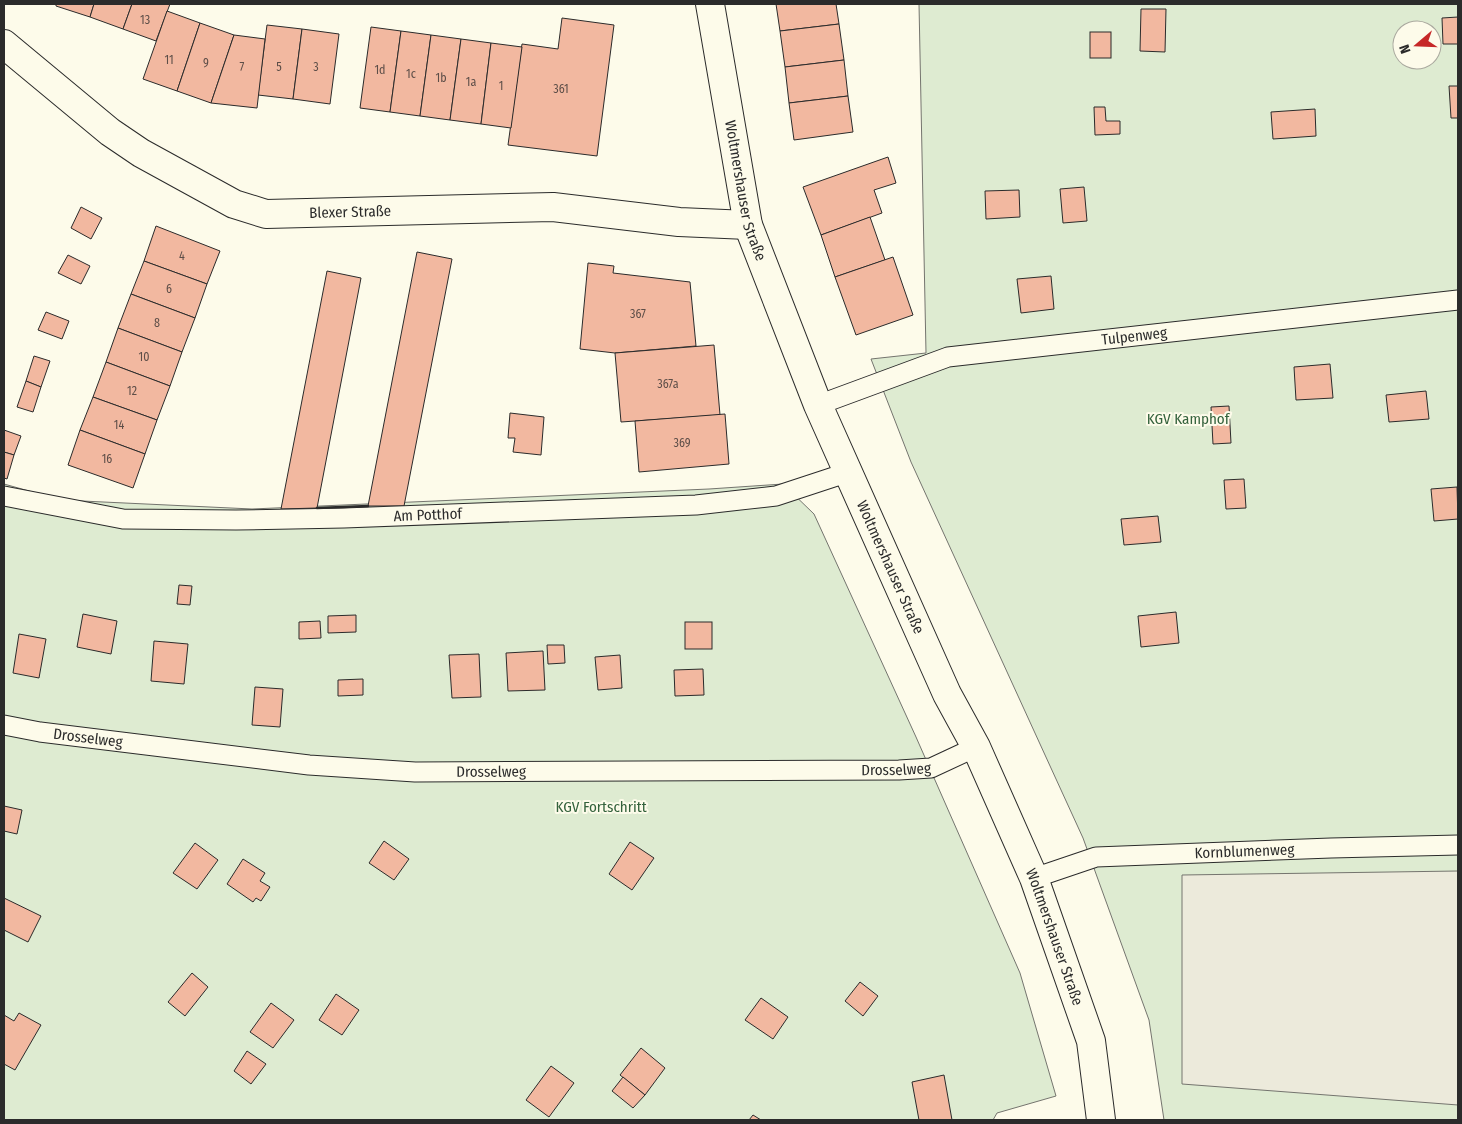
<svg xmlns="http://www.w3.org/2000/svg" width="1462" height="1124" font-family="'Fira Sans Condensed',sans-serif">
  <rect width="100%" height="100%" fill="#fdfbea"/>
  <g fill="#deebd1" stroke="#74746e" fill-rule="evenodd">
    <path d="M919,4H1458V1120H1164L1149,1020L1083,838L911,462L871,359L926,353ZM1402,30H1432V60H1402Z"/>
    <path d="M4,484L61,500L252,509L709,489L783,484L814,514L916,737L1020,973L1056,1096L997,1113L993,1120H4Z"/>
  </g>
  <path fill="#eceadb" stroke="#74746e" d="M1458,871V1105L1182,1084V875Z"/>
  <g fill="#f2b8a0" stroke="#2b2b2b">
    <path d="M56,4H94L90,17L56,6Z"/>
    <path d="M94,4H132L123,29L90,17Z"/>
    <path d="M132,4H170L156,41L123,29Z"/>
    <path d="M776,4H836L839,24L780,31Z"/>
    <path d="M1141,9H1166L1165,52L1140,51Z"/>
    <path d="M167,11L200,23L177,91L143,79Z"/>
    <path d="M1458,17V44H1443L1442,18Z"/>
    <path d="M562,18L614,25L597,156L508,145L522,44L558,49Z"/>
    <path d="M200,23L234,35L211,103L177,91Z"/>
    <path d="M839,24L844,60L785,67L780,31Z"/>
    <path d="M267,25L302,29L293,99L258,95Z"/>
    <path d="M371,27L401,31L390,112L360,108Z"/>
    <path d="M302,29L339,34L330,104L293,99Z"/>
    <path d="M401,31L431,35L420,116L390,112Z"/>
    <rect x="1090" y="32" width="21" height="26"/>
    <path d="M234,35L265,39L257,108L211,103Z"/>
    <path d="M431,35L461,39L450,120L420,116Z"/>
    <path d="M461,39L491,43L481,124L450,120Z"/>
    <path d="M491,43L522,47L511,128L481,124Z"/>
    <path d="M844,60L848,96L789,103L785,67Z"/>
    <path d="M1449,86H1458V118H1451Z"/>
    <path d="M848,96L853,132L794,140L789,103Z"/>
    <path d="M1094,107H1105L1106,121H1120V134L1095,135Z"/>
    <path d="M1315,109L1316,136L1273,139L1271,112Z"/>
    <path d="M888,157L896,183L874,190L882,213L821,235L803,187Z"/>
    <path d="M1084,187L1087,221L1063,223L1060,189Z"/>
    <path d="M1019,190L1020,217L986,219L985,191Z"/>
    <path d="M81,207L102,218L91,239L71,228Z"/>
    <path d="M870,217L885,260L835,277L821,235Z"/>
    <path d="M156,226L220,251L207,284L144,261Z"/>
    <path d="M417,252L452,259L404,506H368Z"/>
    <path d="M68,255L90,266L81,284L58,273Z"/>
    <path d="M893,257L913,315L856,335L835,277Z"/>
    <path d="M144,261L207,284L195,318L131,294Z"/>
    <path d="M588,263L614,266L613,273L690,282L696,346L615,353L580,349Z"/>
    <path d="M327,271L361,278L317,508L281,509Z"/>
    <path d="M1051,276L1054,309L1021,313L1017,279Z"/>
    <path d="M131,294L195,318L182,352L118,328Z"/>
    <path d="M46,312L69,321L62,339L38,330Z"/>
    <path d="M118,328L182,352L170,386L106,362Z"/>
    <path d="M714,345L720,415L621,422L615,353Z"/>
    <path d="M34,356L50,361L41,387L26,381Z"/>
    <path d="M106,362L170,386L157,420L93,397Z"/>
    <path d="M1330,364L1333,398L1296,400L1294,367Z"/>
    <path d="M26,381L41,387L33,412L17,407Z"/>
    <path d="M1426,391L1429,419L1389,422L1386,395Z"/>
    <path d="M93,397L157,420L145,454L80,430Z"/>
    <path d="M1229,406L1231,443L1213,444L1211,407Z"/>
    <path d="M510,413L544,417L541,455L513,452L515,438H508Z"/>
    <path d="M725,414L729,464L639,472L635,421Z"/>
    <path d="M4,430L21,436L14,455L4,452Z"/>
    <path d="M80,430L145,454L133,488L68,465Z"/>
    <path d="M4,452L14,455L7,479L4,478Z"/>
    <path d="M1244,479L1246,508L1226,509L1224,480Z"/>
    <path d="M1457,487L1458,519L1434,521L1431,489Z"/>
    <path d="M1158,516L1161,542L1124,545L1121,519Z"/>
    <path d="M179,585L192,586L190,605L177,604Z"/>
    <path d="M1176,612L1179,643L1141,647L1138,616Z"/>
    <path d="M83,614L117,621L111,654L77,647Z"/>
    <path d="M356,615V632L328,633V616Z"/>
    <path d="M320,621L321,638L299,639V622Z"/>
    <rect x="685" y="622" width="27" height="27"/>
    <path d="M19,634L46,639L39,678L13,673Z"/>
    <path d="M154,641L188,644L184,684L151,681Z"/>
    <path d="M547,645H564L565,663L548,664Z"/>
    <path d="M543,651L545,690L508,691L506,653Z"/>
    <path d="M479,654L481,697L452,698L449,655Z"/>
    <path d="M620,655L622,688L598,690L595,657Z"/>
    <path d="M703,669L704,695L675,696L674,670Z"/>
    <path d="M363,679V695L338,696V680Z"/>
    <path d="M255,687L283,689L280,727L252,725Z"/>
    <path d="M4,806L22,810L17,834L4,831Z"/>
    <path d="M384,841L409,859L394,880L369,863Z"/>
    <path d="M630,842L654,858L632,890L609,874Z"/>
    <path d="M195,843L218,860L197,889L173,873Z"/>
    <path d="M243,859L265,873L260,881L270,887L261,901L256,898L253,902L227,884Z"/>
    <path d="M4,898L41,916L28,942L4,930Z"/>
    <path d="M192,973L208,987L185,1016L168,1002Z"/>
    <path d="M860,982L878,996L863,1016L845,1001Z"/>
    <path d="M336,994L359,1010L342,1035L319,1020Z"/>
    <path d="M761,998L788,1017L773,1039L745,1020Z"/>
    <path d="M271,1003L294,1020L273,1048L250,1032Z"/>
    <path d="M19,1013L41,1025L15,1070L4,1064V1015L14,1021Z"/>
    <path d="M641,1048L665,1068L645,1095L620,1075Z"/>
    <path d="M247,1051L266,1064L251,1084L234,1071Z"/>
    <path d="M551,1066L574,1083L549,1117L526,1100Z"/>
    <path d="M944,1075L952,1120H919L912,1082Z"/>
    <path d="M623,1077L645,1095L633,1108L612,1091Z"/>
    <path d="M753,1115L761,1120H749Z"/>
  </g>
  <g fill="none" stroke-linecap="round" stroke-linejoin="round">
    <g stroke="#2b2b2b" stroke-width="21">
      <g id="lane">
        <path id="s1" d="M818,405L948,357L1458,300"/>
        <path id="s2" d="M4,496L123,519L236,520L344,518L696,505L776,496L849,472"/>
        <path id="s3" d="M4,725L40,732L309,765L415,772L899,770L931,768L976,747"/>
        <path id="s4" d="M1034,878L1096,857L1331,848L1458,845"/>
      </g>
    </g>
    <g stroke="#2b2b2b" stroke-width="30">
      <g id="street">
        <path id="s5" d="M4,44L110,132L141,153L234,204L266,214L553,207L679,222L748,225"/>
      </g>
    </g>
    <g stroke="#2b2b2b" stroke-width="30">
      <g id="secondary">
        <path id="s6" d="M710,4L748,225L818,405L947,694L976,747L1034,878L1091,1041L1101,1120"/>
      </g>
    </g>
    <use href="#lane" stroke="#fdfbea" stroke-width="19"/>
    <use href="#street" stroke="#fdfbea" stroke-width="28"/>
    <use href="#secondary" stroke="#fdfbea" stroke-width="28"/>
    <path stroke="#2b2b2b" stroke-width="2.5" d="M317,508L368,506"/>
  </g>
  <g text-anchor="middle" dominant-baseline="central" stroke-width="4" stroke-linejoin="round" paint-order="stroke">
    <g font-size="12" fill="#5d4e48">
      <text x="145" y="20">13</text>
      <text x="169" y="60">11</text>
      <text x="206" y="63">9</text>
      <text x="242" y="67">7</text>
      <text x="279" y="67">5</text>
      <text x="316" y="67">3</text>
      <text x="380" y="70">1d</text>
      <text x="411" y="74">1c</text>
      <text x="441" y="78">1b</text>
      <text x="471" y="82">1a</text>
      <text x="501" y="86">1</text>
      <text x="561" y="89">361</text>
      <text x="182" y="256">4</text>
      <text x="169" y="289">6</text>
      <text x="638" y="314">367</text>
      <text x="157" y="323">8</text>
      <text x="144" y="357">10</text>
      <text x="668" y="384">367a</text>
      <text x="132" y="391">12</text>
      <text x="119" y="425">14</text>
      <text x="682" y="443">369</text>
      <text x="107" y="459">16</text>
    </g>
    <g font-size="15" fill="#2b2b2b" stroke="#fdfbea">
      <text stroke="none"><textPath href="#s6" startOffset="190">Woltmershauser Straße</textPath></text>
      <text stroke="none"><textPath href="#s5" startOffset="399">Blexer Straße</textPath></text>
      <text stroke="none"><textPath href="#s1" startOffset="326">Tulpenweg</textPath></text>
      <text stroke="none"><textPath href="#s2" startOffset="426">Am Potthof</textPath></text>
      <text stroke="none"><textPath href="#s6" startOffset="595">Woltmershauser Straße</textPath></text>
      <text stroke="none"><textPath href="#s3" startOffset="85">Drosselweg</textPath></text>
      <text stroke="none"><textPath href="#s3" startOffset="895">Drosselweg</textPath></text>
      <text stroke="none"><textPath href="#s3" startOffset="490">Drosselweg</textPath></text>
      <text stroke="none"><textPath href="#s4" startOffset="214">Kornblumenweg</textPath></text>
      <text stroke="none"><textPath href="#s6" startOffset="1000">Woltmershauser Straße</textPath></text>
    </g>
    <g font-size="15" fill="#34623c" stroke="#fdfbea">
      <text x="1188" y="419">KGV Kamphof</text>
      <text x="601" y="807">KGV Fortschritt</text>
    </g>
  </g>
  <rect width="1462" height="1124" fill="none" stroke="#2b2b2b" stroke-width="10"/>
  <g transform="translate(1417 45) rotate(251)"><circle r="24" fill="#fdfbea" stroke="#a9a89e"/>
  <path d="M0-4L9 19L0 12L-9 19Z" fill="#c62828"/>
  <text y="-8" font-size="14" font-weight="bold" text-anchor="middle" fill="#2b2b2b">N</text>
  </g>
</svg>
